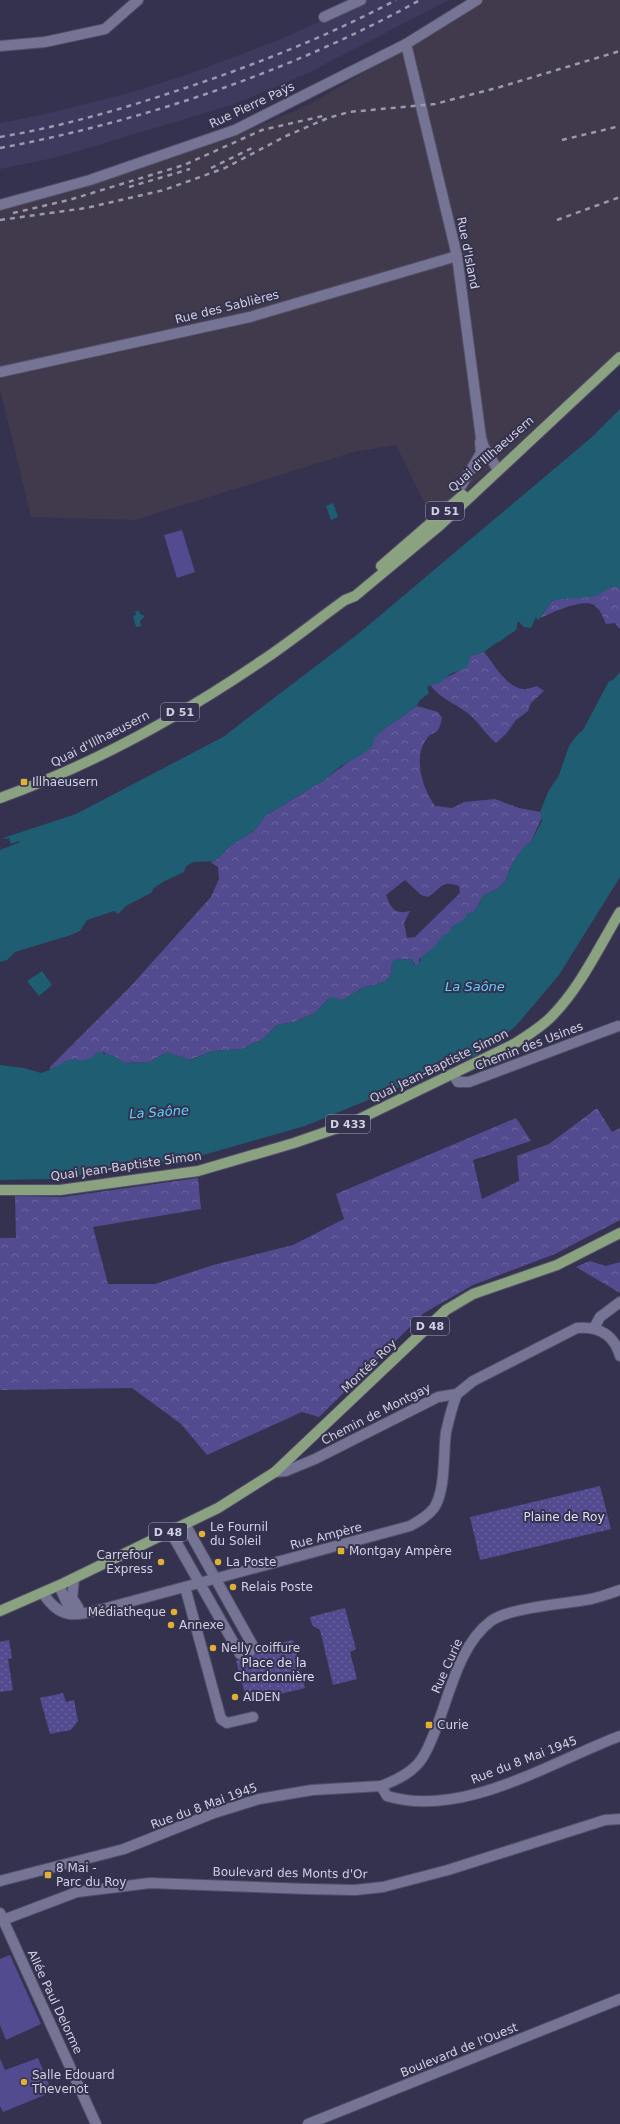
<svg xmlns="http://www.w3.org/2000/svg" width="620" height="2124" font-family="'DejaVu Sans',sans-serif">
  <defs>
    <pattern id="forest-crowns" width="20" height="18" patternUnits="userSpaceOnUse"><rect width="20" height="18" fill="#534b8f"/><path d="M2 6a3 3 0 1 1 6 0M12 15a3 3 0 1 1 6 0" fill="none" stroke="#6b649e"/></pattern>
    <pattern id="park-dots" width="8" height="8" patternUnits="userSpaceOnUse"><rect width="8" height="8" fill="#534b8f"/><path d="M2 2h.1M6 6h.1" fill="none" stroke="#6b649e" stroke-width="1.8" stroke-linecap="round"/></pattern>
  </defs>
  <rect width="100%" height="100%" fill="#34324e"/>
  <path fill="#3d3a5d" d="M369,0H449L308,73L235,104L58,157L0,169V123L46,114L133,92L192,73L276,41Z"/>
  <path fill="#403a4c" d="M484,0H620V351L433,521L396,445L354,452L135,520L31,517L0,389V211L78,190L232,138L310,104L414,43Z"/>
  <g fill="#534b8f">
    <path d="M182,530L195,572L177,578L164,535Z"/>
    <path d="M10,1955L41,2024L6,2040L0,2025V1959Z"/>
    <path d="M38,2058L52,2092L3,2112L0,2106V2059L5,2070Z"/>
  </g>
  <g fill="url(#forest-crowns)" fill-rule="evenodd">
    <path d="M615,586L620,590V629L615,623L606,624C603,618 600,608 594,605C583,598 551,613 540,618L552,601L568,597L589,596Z"/>
    <path d="M484,652C494,664 505,686 522,689C526,690 533,687 537,686L544,691L531,703L528,711L516,720L506,734L496,743C486,735 480,724 470,715C457,704 440,699 430,685C444,677 466,673 470,656Z"/>
    <path d="M417,706L438,712L442,718C441,722 440,727 438,730C436,733 430,734 428,737C412,756 422,788 435,806L452,808L464,802L495,799L519,808L540,812L542,817L531,842L526,845L515,859L509,870L506,881L497,889L484,895L474,912L460,923L454,925L449,933L441,938C438,949 426,953 419,959V964L416,966L411,959L395,960L392,963L391,974L385,982L362,988L343,1000L329,998L315,1013L294,1022L277,1025L263,1039L242,1049L213,1051L189,1060C182,1056 174,1056 167,1052L150,1062L124,1063L114,1056L108,1055L104,1052L90,1059L81,1061H67L50,1070V1067L129,988L211,897L219,879L218,867L210,862L215,861L230,846L255,830L265,816L324,780L351,760L381,731ZM405,880L421,895L428,897C441,889 441,879 459,886L460,893L415,937L407,938L404,923L410,911C394,915 391,908 386,895Z"/>
    <path d="M597,1108L612,1132L620,1128V1220L555,1254L473,1285L424,1313L319,1417L302,1412L207,1455L181,1424L132,1388L0,1390V1238H16L15,1196L63,1197L198,1178L201,1209L93,1227L108,1284H155L213,1265L293,1245L344,1219L336,1194L516,1118L531,1141L473,1160L482,1199L519,1181L517,1156L549,1144Z"/>
    <path d="M590,1261L606,1266L620,1262V1293L576,1267Z"/>
  </g>
  <g fill="url(#park-dots)">
    <path d="M600,1486L611,1529L480,1560L470,1517Z"/>
    <path d="M345,1608L356,1649L350,1652L357,1679L333,1685L320,1630L312,1625L310,1617Z"/>
    <path d="M9,1640L12,1658L8,1659L13,1690L0,1692V1642Z"/>
    <path d="M293,1640L305,1688L247,1702L236,1661L250,1657L263,1647Z"/>
    <path d="M63,1693L66,1702L74,1700L78,1721L71,1730L50,1734L40,1698Z"/>
  </g>
  <g fill="#1f5d73">
    <path d="M620,409V590L615,586C607,588 602,594 595,596C581,599 566,597 552,601L540,618L538,620L536,617L531,628L524,627L518,621L516,630L499,642L496,643L484,652L470,656L467,668L450,674L440,683L430,685L427,688L429,693L419,701L417,706L381,731L375,737L372,746L363,754L341,766L324,780L265,816L255,830L230,846L215,861L194,862L186,866L184,872L163,882L154,888L151,893L126,906L118,914L114,911L87,920L80,931L71,935L15,952L7,960L0,962V839L76,814L223,737L358,634L592,437Z"/>
    <path d="M333,503L338,517L331,520L326,506Z"/>
    <path d="M135,611H139L140,614L145,616L140,621L141,626L136,627L133,616L136,615Z"/>
    <path d="M620,672V877L559,975L515,1027L477,1055L305,1126L196,1157L54,1179L0,1180V1065L24,1068L41,1073C51,1070 58,1065 67,1061C76,1055 81,1068 98,1052L114,1056L124,1063L150,1062L167,1052C175,1056 182,1056 190,1060L213,1051L242,1049L263,1039L277,1025L294,1022L315,1013L330,997L343,1000L362,988L385,982L391,974L392,963L395,960L411,959L414,965L419,964L421,957C431,950 436,946 442,936L449,933L451,927L465,919L467,913L474,912L484,895L497,889L506,881L509,870L515,859L526,845L531,842L542,821L540,812L548,792L559,775L569,746L577,735L583,730L609,681L613,680Z"/>
    <path d="M42,971L52,985L39,996L27,981Z"/>
  </g>
  <path fill="#34324e" d="M4,838L5,839L9,838L11,844L19,841L20,842L0,850V839Z"/>
  <g fill="none" stroke-linecap="round" stroke-linejoin="round">
    <g stroke="#525068" stroke-width="12">
      <g id="minor">
        <path d="M324,17L361,0"/>
        <path d="M406,44L457,256L481,438L484,447L498,470"/>
        <path d="M0,46L45,42L105,29L138,0"/>
        <path d="M0,205L90,180L235,130L406,44L477,0"/>
        <path d="M0,372L250,317L457,256"/>
        <path d="M461,486L481,453L480,442"/>
        <path d="M453,1074L458,1082H469L618,1026"/>
        <path d="M594,1328L600,1317L620,1302"/>
        <path d="M275,1472L286,1471L315,1459L438,1397L457,1394L473,1381L577,1328C598,1326 614,1334 620,1356"/>
        <path d="M170,1531L240,1654H248L253,1646L185,1524"/>
        <path d="M74,1579L72,1598L78,1607"/>
        <path d="M59,1586L68,1605L83,1613"/>
        <path d="M185,1587L221,1719L227,1723L253,1717"/>
        <path d="M43,1593C60,1620 75,1616 103,1609L410,1526C419,1521 428,1516 434,1508C446,1490 443,1453 446,1432C449,1419 452,1406 457,1394"/>
        <path d="M381,1786L387,1796C462,1819 551,1762 620,1736"/>
        <path d="M0,1881L124,1849L214,1813L259,1799L312,1790L381,1786C397,1780 414,1772 423,1757C447,1717 452,1650 491,1621C510,1607 566,1604 591,1599C601,1597 611,1593 620,1590"/>
        <path d="M0,1913L96,2124"/>
        <path d="M3,1920L77,1892L150,1883L308,1889L355,1890L383,1887L448,1870L605,1820L620,1819"/>
        <path d="M308,2124L620,1999"/>
      </g>
    </g>
    <g stroke="#525068" stroke-width="12">
      <g id="major">
        <path d="M381,566L463,495"/>
        <path d="M0,798C92,765 179,717 260,662C289,643 317,620 345,600L355,596L438,527L620,357"/>
        <path d="M0,1190H60L198,1171L294,1143L349,1124L514,1044C527,1036 540,1028 551,1017C580,988 599,947 620,912"/>
        <path d="M0,1611L64,1583L218,1508L275,1472L446,1310L473,1294L557,1265L620,1233"/>
      </g>
    </g>
    <use href="#minor" stroke="#757494" stroke-width="10"/>
    <use href="#major" stroke="#8ba281" stroke-width="10"/>
    <g stroke="#9a99af" stroke-width="2.5" stroke-dasharray="5 5" stroke-linecap="butt">
      <path d="M0,137C58,127 116,111 173,92C250,67 324,38 396,0"/>
      <path d="M562,140L620,126"/>
      <path d="M0,148C144,121 292,71 420,0"/>
      <path d="M211,168L252,148"/>
      <path d="M129,187L190,169"/>
      <path d="M13,213L69,200L184,165L262,130L323,116"/>
      <path d="M0,220L86,208L164,190L225,168L286,136L328,118L349,112L435,104L500,87L620,51"/>
      <path d="M557,220L620,197"/>
    </g>
  </g>
  <g fill="#e0b034" stroke="#34324e" stroke-width="1.5">
    <rect x="20" y="778" width="8" height="8" rx="2"/>
    <circle cx="202" cy="1534" r="4"/>
    <rect x="337" y="1547" width="8" height="8" rx="2"/>
    <circle cx="161" cy="1562" r="4"/>
    <circle cx="218" cy="1562" r="4"/>
    <circle cx="233" cy="1587" r="4"/>
    <circle cx="174" cy="1612" r="4"/>
    <circle cx="171" cy="1625" r="4"/>
    <circle cx="213" cy="1648" r="4"/>
    <circle cx="235" cy="1697" r="4"/>
    <rect x="425" y="1721" width="8" height="8" rx="2"/>
    <rect x="44" y="1871" width="8" height="8" rx="2"/>
    <circle cx="24" cy="2082" r="4"/>
  </g>
  <g text-anchor="middle" dominant-baseline="central" stroke-width="4" stroke-linejoin="round" paint-order="stroke">
    <g fill="#34324e" stroke="#a1a1b6" stroke-width="1">
      <rect x="426" y="502" width="38" height="18" rx="3"/>
      <rect x="161" y="703" width="38" height="18" rx="3"/>
      <rect x="326" y="1115" width="44" height="18" rx="3"/>
      <rect x="411" y="1317" width="38" height="18" rx="3"/>
      <rect x="149" y="1523" width="38" height="18" rx="3"/>
    </g>
    <g font-size="11" font-weight="bold" fill="#d0d0e2">
      <text x="445" y="511">D 51</text>
      <text x="180" y="712">D 51</text>
      <text x="348" y="1124">D 433</text>
      <text x="430" y="1326">D 48</text>
      <text x="168" y="1532">D 48</text>
    </g>
    <g font-size="12" fill="#d0d0e2" stroke="#34324e">
      <text transform="translate(252 105) rotate(-25)">Rue Pierre Paÿs</text>
      <text transform="translate(468 253) rotate(79)">Rue d'Island</text>
      <text transform="translate(227 307) rotate(-14)">Rue des Sablières</text>
      <text transform="translate(491 454) rotate(-41)">Quai d'Illhaeusern</text>
      <text transform="translate(100 739) rotate(-27)">Quai d'Illhaeusern</text>
      <text transform="translate(529 1046) rotate(-21)">Chemin des Usines</text>
      <text transform="translate(439 1066) rotate(-26)">Quai Jean-Baptiste Simon</text>
      <text transform="translate(126 1166) rotate(-8)">Quai Jean-Baptiste Simon</text>
      <text transform="translate(369 1366) rotate(-44)">Montée Roy</text>
      <text transform="translate(376 1414) rotate(-27)">Chemin de Montgay</text>
      <text transform="translate(326 1536) rotate(-15)">Rue Ampère</text>
      <text transform="translate(447 1666) rotate(-66)">Rue Curie</text>
      <text transform="translate(524 1760) rotate(-21)">Rue du 8 Mai 1945</text>
      <text transform="translate(204 1806) rotate(-20)">Rue du 8 Mai 1945</text>
      <text transform="translate(290 1873) rotate(1)">Boulevard des Monts d'Or</text>
      <text transform="translate(55 2002) rotate(65)">Allée Paul Delorme</text>
      <text transform="translate(459 2050) rotate(-22)">Boulevard de l'Ouest</text>
    </g>
    <g font-size="12" fill="#d0d0e2" stroke="#34324e" text-anchor="start">
      <text x="32" y="782">Illhaeusern</text>
      <text x="210" y="1527">Le Fournil<tspan x="210" dy="14">du Soleil</tspan></text>
      <text x="349" y="1551">Montgay Ampère</text>
      <text x="153" y="1555" text-anchor="end">Carrefour<tspan x="153" dy="14">Express</tspan></text>
      <text x="226" y="1562">La Poste</text>
      <text x="241" y="1587">Relais Poste</text>
      <text x="166" y="1612" text-anchor="end">Médiatheque</text>
      <text x="179" y="1625">Annexe</text>
      <text x="221" y="1648">Nelly coiffure</text>
      <text x="243" y="1697">AIDEN</text>
      <text x="437" y="1725">Curie</text>
      <text x="56" y="1868">8 Mai -<tspan x="56" dy="14">Parc du Roy</tspan></text>
      <text x="32" y="2075">Salle Edouard<tspan x="32" dy="14">Thevenot</tspan></text>
    </g>
    <g font-size="12" fill="#dfdff5" stroke="#34324e">
      <text x="564" y="1517">Plaine de Roy</text>
      <text x="274" y="1663">Place de la<tspan x="274" dy="14">Chardonnière</tspan></text>
    </g>
    <g font-size="13" font-style="italic" fill="#5ed1fc" stroke="#34324e">
      <text x="475" y="986">La Saône</text>
      <text transform="translate(159 1112) rotate(-4)">La Saône</text>
    </g>
  </g>
</svg>
